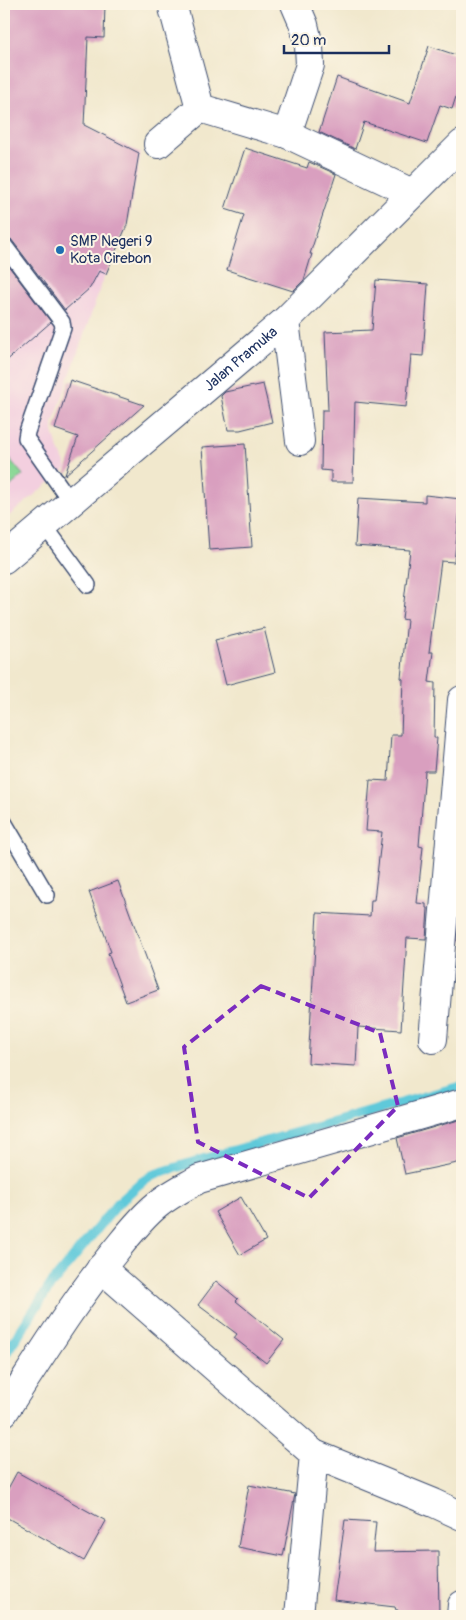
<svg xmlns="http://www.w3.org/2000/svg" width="466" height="1620" font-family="Pangolin,sans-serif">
  <rect width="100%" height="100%" fill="#fcf5e5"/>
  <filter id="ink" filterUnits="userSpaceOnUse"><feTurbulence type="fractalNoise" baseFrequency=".02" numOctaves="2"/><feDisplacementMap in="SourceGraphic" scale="10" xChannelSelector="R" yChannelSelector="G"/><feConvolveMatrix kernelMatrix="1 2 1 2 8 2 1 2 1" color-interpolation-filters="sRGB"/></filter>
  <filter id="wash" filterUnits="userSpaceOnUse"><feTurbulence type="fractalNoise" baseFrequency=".0096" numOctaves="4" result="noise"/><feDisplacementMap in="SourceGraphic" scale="20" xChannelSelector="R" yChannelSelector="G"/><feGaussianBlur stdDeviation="1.12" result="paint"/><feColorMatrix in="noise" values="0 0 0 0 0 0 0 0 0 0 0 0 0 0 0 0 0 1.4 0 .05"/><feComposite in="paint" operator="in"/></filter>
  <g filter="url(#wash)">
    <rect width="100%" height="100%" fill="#f1e8cd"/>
    <path fill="#f3cfdf" d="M4,4H38L31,79L64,110L87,127L141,153L127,224L103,280L53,424V431L57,445L67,468L4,520Z"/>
    <path fill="#8ad896" stroke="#52847a" d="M4,452L23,475L4,492Z"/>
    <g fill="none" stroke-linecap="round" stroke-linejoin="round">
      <path stroke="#5fc9da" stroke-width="10" d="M4,1356L50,1286L119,1202L139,1184L153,1175L204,1159L462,1086"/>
    </g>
    <g id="blocks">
      <g fill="#d99fbf">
        <path d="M4,4H105L104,38L88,37L84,125L139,153L127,225L106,274L99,271L90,288L65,310L11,239L4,236Z"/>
        <path d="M429,46L462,57V78L452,109L440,105L427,143L364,122L355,149L319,132L337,77L410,103Z"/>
        <path d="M245,148L307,168L309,162L336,174L310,254H312L304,280L293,291L227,270L244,215L225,209Z"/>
        <path d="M4,260L51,322L4,363Z"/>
        <path d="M376,280L428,284L423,356L411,355L406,407L355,402L353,482H331V471L321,470L322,410H328L325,332L372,330Z"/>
        <path d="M70,380L144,405L65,475L78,437L55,429Z"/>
        <path d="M263,384L272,422L240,430H228L221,396L225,392Z"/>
        <path d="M245,444L252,547L209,550L202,447Z"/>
        <path d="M425,495L461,499L454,562L441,561L429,652H433L429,682L435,683L434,738H437L434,771H425L419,846L423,847L417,903L426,904V908H428L426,939L407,938L401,1030L358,1027L356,1066L308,1063L317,913L370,916L371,900H374L382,832L366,831L370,780L388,781L391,735H401L403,679L401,678L407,620L402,619L410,550L355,546L358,498L425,502Z"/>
        <path d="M264,628L275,672L226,685L215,640Z"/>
        <path d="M118,881L158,990L126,1002L108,953L111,952L89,892Z"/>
        <path d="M460,909H462V941H457Z"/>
        <path d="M462,1119V1162L405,1174L397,1138Z"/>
        <path d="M241,1197L266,1240L240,1255L215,1212Z"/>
        <path d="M216,1281L238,1299L236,1301L284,1340L266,1363L234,1338L237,1334L198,1305Z"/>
        <path d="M17,1472L106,1521L84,1561L4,1516V1496Z"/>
        <path d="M249,1485L295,1494L283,1556L238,1547Z"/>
        <path d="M345,1520L376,1522L373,1552L438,1551L439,1616H398V1610H396L395,1607L334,1600Z"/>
      </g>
    </g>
  </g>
  <g filter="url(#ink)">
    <use href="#blocks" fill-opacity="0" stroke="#3b4b6f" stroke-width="1"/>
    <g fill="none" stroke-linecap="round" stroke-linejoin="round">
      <g stroke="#3b4b6f" stroke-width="18">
        <g id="lane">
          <path d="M4,245L62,322L63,328L27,432L26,438L71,502"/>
          <path d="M44,525L88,585"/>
          <path d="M4,822L47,895"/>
        </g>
      </g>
      <g stroke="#3b4b6f" stroke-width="30">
        <g id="street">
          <path d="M172,4L200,108L287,134L412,193"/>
          <path d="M287,134L310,65L309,46L304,25L295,4"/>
          <path d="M158,144L200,108"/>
          <path d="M285,321L300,441"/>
          <path d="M433,1039L462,700"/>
          <path d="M101,1268L314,1454L434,1503L462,1516"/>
          <path d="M4,1412C40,1357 74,1301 116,1250C129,1234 141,1218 157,1205C170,1194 185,1187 199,1179L462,1103"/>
          <path d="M299,1616L314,1454"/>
          <path d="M461,1616L462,1605"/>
        </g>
      </g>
      <g stroke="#3b4b6f" stroke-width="30">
        <g id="secondary">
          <path id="s1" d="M4,559L285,321L462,144"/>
        </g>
      </g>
      <use href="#lane" stroke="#fff" stroke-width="15"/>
      <use href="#street" stroke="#fff" stroke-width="28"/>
      <use href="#secondary" stroke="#fff" stroke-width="28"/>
    </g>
  </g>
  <path fill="none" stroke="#7b2cbf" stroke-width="4" stroke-dasharray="10 6" stroke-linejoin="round" d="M261,986L380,1033L398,1106L309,1198L198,1142L184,1047Z"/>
  <circle fill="#1f6fb2" stroke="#fcf5e5" stroke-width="2" cx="60" cy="250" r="5"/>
  <g text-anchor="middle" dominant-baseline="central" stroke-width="4" stroke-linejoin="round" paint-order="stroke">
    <g font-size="15" fill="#1b2f5e" stroke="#fcf5e5" text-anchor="start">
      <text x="70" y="241">SMP Negeri 9<tspan x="70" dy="17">Kota Cirebon</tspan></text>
    </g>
    <g font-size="15" fill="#1b2f5e" stroke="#fcf5e5">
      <text stroke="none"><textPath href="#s1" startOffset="310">Jalan Pramuka</textPath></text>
    </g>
  </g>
  <rect width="466" height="1620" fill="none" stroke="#fcf5e5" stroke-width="20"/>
  <path d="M284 45v8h105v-8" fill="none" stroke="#1b2f5e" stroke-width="2.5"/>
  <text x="291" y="45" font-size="15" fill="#1b2f5e" stroke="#fcf5e5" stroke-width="4" paint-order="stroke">20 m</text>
</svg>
